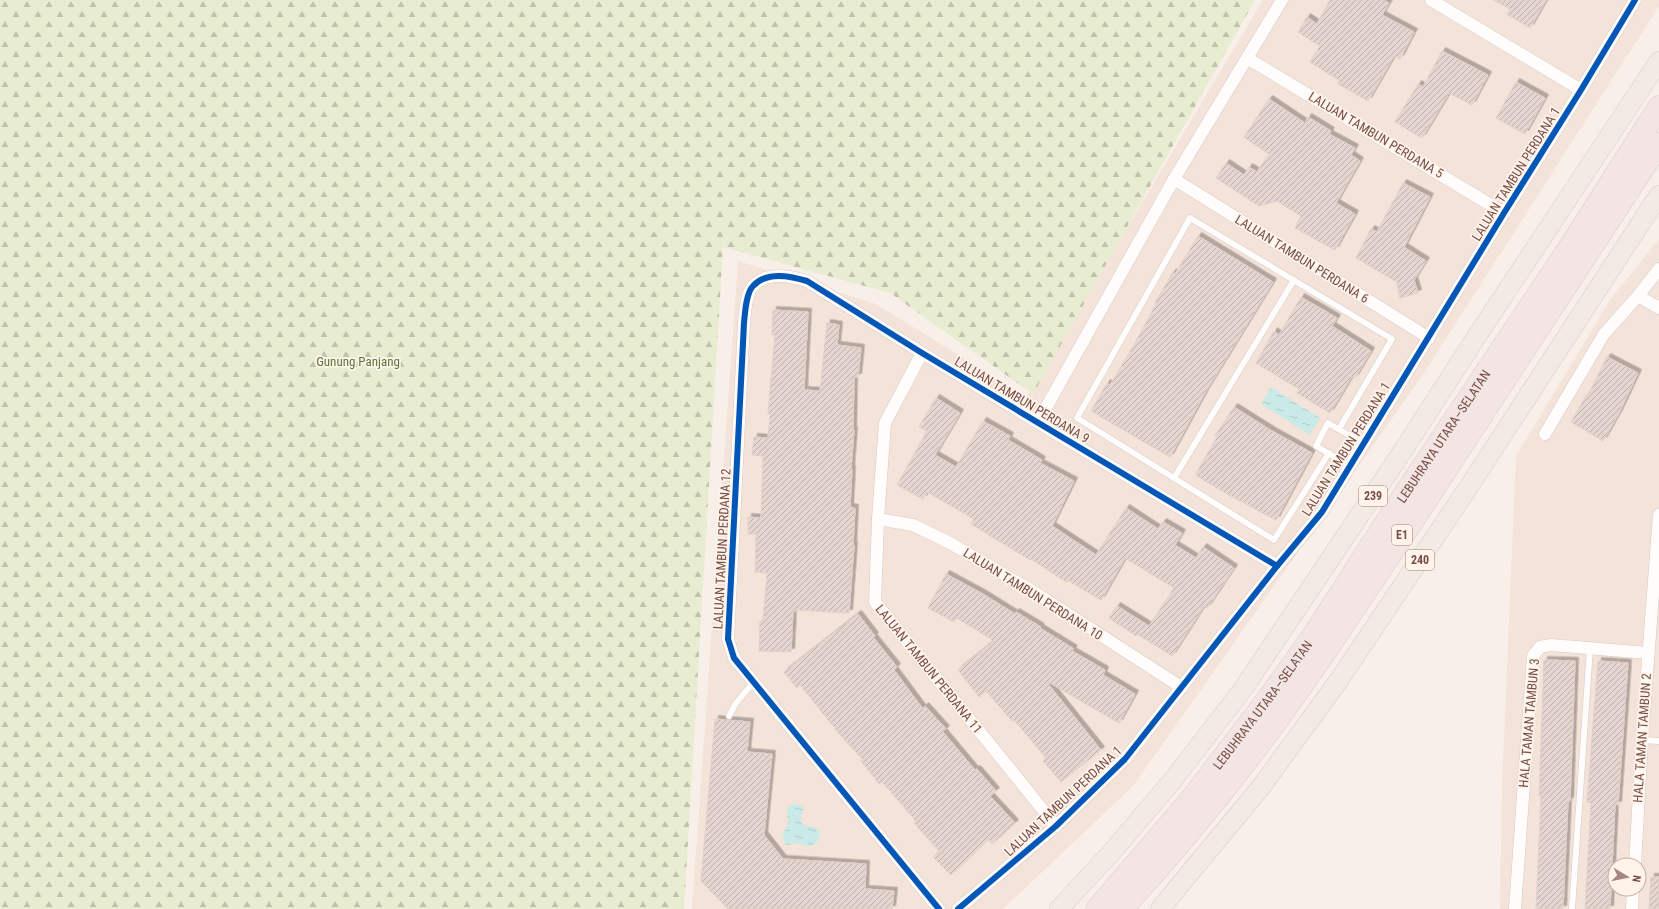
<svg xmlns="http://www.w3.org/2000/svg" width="1659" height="909" font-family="'Roboto Condensed',sans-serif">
  <defs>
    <pattern id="forest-firs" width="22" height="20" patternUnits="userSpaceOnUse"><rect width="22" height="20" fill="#e8edd2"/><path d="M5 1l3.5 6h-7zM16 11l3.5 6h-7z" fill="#c1c2ac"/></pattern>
    <pattern id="water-ripples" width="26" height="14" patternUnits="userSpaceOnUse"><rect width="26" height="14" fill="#caeae7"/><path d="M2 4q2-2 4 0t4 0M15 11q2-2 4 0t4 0" fill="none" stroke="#b1cac8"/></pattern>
    <pattern id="building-hatch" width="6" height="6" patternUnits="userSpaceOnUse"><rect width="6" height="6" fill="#e5d5d0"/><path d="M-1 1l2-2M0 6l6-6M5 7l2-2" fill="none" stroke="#beafab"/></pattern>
    <filter id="shadow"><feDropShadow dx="3.5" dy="-3.5" stdDeviation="0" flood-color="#0004"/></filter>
  </defs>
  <rect width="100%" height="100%" fill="#f8efe9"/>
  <g fill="#f4e3d9" fill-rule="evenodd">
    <path d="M1263,0H1659V6L1424,373L1133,786L1003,909H692L738,261L876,304L1026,397Z"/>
    <path d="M1659,239V909H1500L1502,788L1516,456L1610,300ZM1615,865H1639V889H1615Z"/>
  </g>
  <path fill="url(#forest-firs)" d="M0,0H1255L1033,394L890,293L723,247L684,909H0Z"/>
  <g fill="url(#water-ripples)">
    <path d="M1271,387L1320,418L1310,435L1261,404Z"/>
    <path d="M793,804L800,805L803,808L801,821L803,825C807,827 812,826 816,828C825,833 817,847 808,846C804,846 800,843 796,843L791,845H786L782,837L788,823L787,810L789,806Z"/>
  </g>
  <g fill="url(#building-hatch)" stroke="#e1d0cb" filter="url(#shadow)">
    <path d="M1330,0H1383L1389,3L1382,15L1414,32L1400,59L1394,56L1368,101L1338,84L1340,81L1310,62L1320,46L1298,32L1307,17L1317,24Z"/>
    <path d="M1493,0H1546L1530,28L1507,14L1510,9Z"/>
    <path d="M1442,51L1488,75L1472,105L1449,93L1422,138L1395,122L1418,84L1423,87Z"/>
    <path d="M1516,82L1545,98L1525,134L1496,118Z"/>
    <path d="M1269,99L1305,123L1308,117L1331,131L1329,134L1355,148L1351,155L1360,161L1336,203L1355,214L1335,250L1295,228L1301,216L1277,201L1259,206L1216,178L1226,163L1244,175L1249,167L1257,172L1269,154L1244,137Z"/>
    <path d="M1403,183L1430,197L1404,247L1426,261L1414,280L1418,293L1400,298L1397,282L1356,258L1371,229L1377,232Z"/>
    <path d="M1198,236L1273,282L1206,391L1170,457L1091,411L1107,383L1110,385L1134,345L1156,304L1155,303L1173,272L1175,274Z"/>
    <path d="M1301,297L1337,318L1332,326L1371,351L1355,378L1352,376L1330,413L1297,393L1299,389L1256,363L1274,331L1279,335Z"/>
    <path d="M773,310L808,312L804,390L820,391L827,323L839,325L837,345L861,348L858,377H854L853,430H854L851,469H852L850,507L855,508L853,545H854L849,613L796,610V611H793L791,652L759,651L760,621H763L767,573L755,572L756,534H748V517L761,518L763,456L752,455L754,437L768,438L770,414L768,413L775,335H772Z"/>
    <path d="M1607,357L1638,373L1619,413L1603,441L1571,422L1587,394L1588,395Z"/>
    <path d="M936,398L960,413L935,455L956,467L983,421L1010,436L1008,440L1042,460L1040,463L1074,481L1052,526L1096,555L1126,508L1158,529L1163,522L1182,533L1175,545L1196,558L1203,547L1234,568L1207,608L1204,606L1172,656L1137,634L1136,636L1109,618L1117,606L1149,626L1174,588L1125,558L1101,600L1067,580L1066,582L1031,559L1030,560L971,524L974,519L927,492L923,499L897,485L927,431L919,427Z"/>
    <path d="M1234,407L1272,431L1312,453L1276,520L1227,494L1195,475L1217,437L1215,436Z"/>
    <path d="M946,574L983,594L1015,614L1016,612L1041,627L1040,628L1074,649L1072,651L1105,670L1103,675L1135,694L1119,723L1045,680L1101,750L1061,782L1043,761L1046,758L1014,720L1012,721L986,691L979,697L958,670L994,641L957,618L954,622L928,608Z"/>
    <path d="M858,614L875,636L873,637L897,667L894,670L923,709L925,706L946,729L943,732L975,770L977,769L996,791L990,796L1015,823L992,844L988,839L951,875L933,857L939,851L914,823L916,821L882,782L879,784L861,761L863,760L841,736L800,685L797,688L784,672Z"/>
    <path d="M1544,660L1575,661L1570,801H1568L1563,909H1536L1541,797H1539Z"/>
    <path d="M1598,661L1628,663L1618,805L1615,804L1610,909H1585L1591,803L1587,802Z"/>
    <path d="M715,719L750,722L747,752L772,754L764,835L783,859L866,864L865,889L894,891L892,909H728L701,881Z"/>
    <path d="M1651,877H1659V909H1649Z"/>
  </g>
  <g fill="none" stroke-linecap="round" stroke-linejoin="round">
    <g stroke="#d6cac6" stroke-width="7">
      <g id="service">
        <path d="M1329,453L1274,540L1077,418L1190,218L1392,339L1339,429"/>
        <path d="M1350,466L1316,446L1328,423L1364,444"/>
        <path d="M1174,478L1294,280"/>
        <path d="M729,716L736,703L753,683"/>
        <path d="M1642,740L1659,741"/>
        <path d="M1572,909L1590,648"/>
      </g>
    </g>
    <g stroke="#d6cac6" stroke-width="13">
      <g id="minor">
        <path d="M1431,0L1581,90"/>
        <path d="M1247,58L1504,213"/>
        <path d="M1174,179L1429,338"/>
        <path d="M1638,296L1659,308"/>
        <path d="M922,353L885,423L878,519L875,602L1056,826"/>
        <path d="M1038,422L1174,179L1282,0"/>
        <path d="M1545,434L1604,334L1638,296L1659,269"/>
        <path d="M878,519L913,525L950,543L1034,592L1181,687"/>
        <path d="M1635,865L1642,740L1659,515"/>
        <path d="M939,909L734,658L728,639L744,323C745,313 746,293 753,286C767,271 790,276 807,281L922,353L1277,566"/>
        <path d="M958,909L1056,826L1125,759L1277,566L1322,512L1504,213L1581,90L1635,0"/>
        <path d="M1515,909L1533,656L1540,647L1551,645L1648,653"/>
        <path d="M1632,909L1633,889"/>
      </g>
    </g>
    <g stroke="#d9ccc8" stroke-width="20">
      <g id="primary">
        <path d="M1059,909L1111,853L1173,780L1243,689L1404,449L1479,333L1659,61"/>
        <path d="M1160,909L1261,787L1339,680L1468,488L1659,195"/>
      </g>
    </g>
    <g stroke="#d9ccc8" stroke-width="23">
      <g id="motorway">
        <path id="s1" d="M1097,909L1193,797L1270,696L1313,636L1394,510L1573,242L1659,107"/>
        <path d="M1122,909C1179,847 1233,781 1283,712C1328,650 1369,586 1412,522C1495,396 1577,270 1659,144"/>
      </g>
    </g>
    <use href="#service" stroke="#fefdfc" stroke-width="6"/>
    <use href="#minor" stroke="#fefdfc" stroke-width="12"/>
    <use href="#primary" stroke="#f3eae4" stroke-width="19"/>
    <use href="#motorway" stroke="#f2e5e3" stroke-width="22"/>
    <g stroke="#fff3ea" stroke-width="8">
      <g id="cycleway">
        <path d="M939,909L734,658L728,639L744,323C745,313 746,293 753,286C767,271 790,276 807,281L922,353L1277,566"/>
        <path d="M958,909L1056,826L1125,759L1277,566L1322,512L1504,213L1581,90L1635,0"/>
      </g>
    </g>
    <use href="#cycleway" stroke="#0057b8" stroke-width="6"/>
  </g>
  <g text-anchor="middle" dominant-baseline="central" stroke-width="3.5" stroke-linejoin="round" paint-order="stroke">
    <g fill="#fff3ea" stroke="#a08078" stroke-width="1">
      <rect x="1359" y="486" width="28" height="20" rx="3"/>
      <rect x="1392" y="525" width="20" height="20" rx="3"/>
      <rect x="1406" y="550" width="28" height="20" rx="3"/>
    </g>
    <g font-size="12" font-weight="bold" fill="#774f47">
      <text x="1373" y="496">239</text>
      <text x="1402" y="535">E1</text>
      <text x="1420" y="560">240</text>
    </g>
    <g font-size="13" fill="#774f47" stroke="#fff3ea">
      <text transform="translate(1376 135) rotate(31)">LALUAN TAMBUN PERDANA 5</text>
      <text transform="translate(1516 174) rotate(-58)">LALUAN TAMBUN PERDANA 1</text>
      <text transform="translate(1302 259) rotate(32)">LALUAN TAMBUN PERDANA 6</text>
      <text transform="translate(1022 400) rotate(31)">LALUAN TAMBUN PERDANA 9</text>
      <text stroke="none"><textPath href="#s1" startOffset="587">LEBUHRAYA UTARA–SELATAN</textPath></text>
      <text transform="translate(1346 449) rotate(-58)">LALUAN TAMBUN PERDANA 1</text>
      <text transform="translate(722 549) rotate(-87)">LALUAN TAMBUN PERDANA 12</text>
      <text transform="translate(1033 594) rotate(32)">LALUAN TAMBUN PERDANA 10</text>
      <text transform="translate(929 669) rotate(51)">LALUAN TAMBUN PERDANA 11</text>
      <text stroke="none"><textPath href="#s1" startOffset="263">LEBUHRAYA UTARA–SELATAN</textPath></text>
      <text transform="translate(1529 723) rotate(-85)">HALA TAMAN TAMBUN 3</text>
      <text transform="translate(1642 738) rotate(-86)">HALA TAMAN TAMBUN 2</text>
      <text transform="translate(1063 801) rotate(-43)">LALUAN TAMBUN PERDANA 1</text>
    </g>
    <g font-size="13" fill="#5a783c" stroke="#fff3ea">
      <text x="358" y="361">Gunung Panjang</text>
    </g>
  </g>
  <g transform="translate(1627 877) rotate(100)"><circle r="19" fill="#fff3ea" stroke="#c9b1a9"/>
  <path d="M0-3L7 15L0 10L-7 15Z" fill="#a48780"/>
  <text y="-6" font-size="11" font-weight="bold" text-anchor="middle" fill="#774f47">N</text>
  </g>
</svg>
